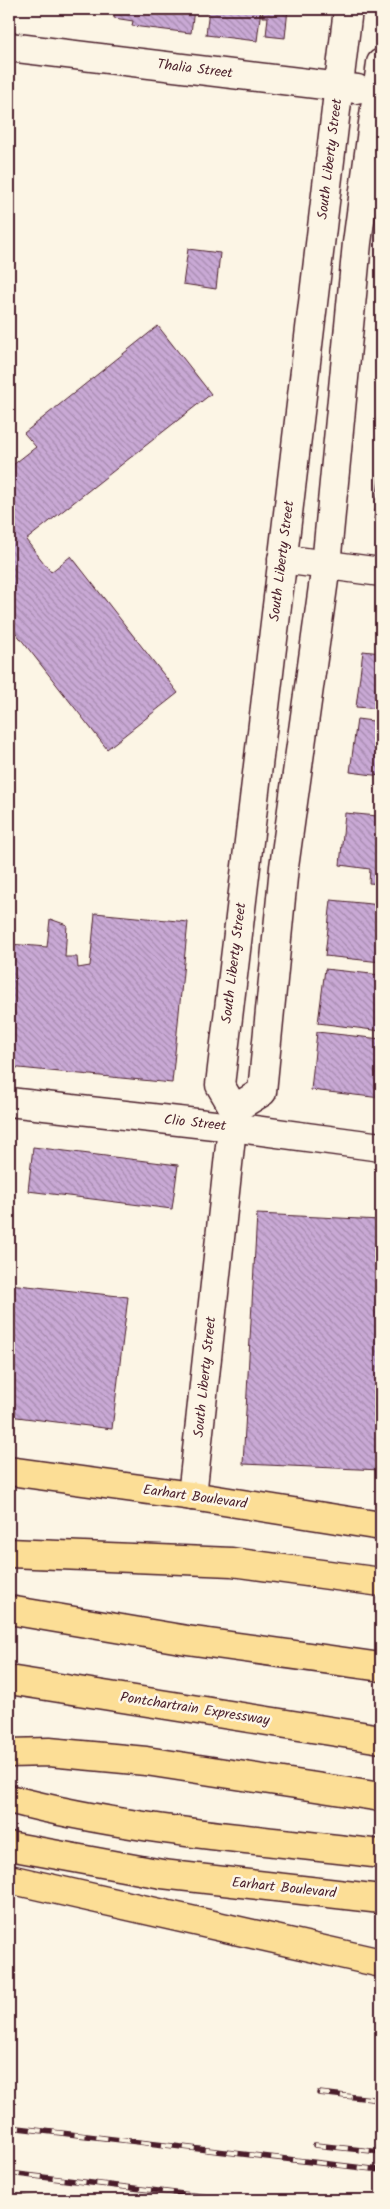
<svg xmlns="http://www.w3.org/2000/svg" width="390" height="2209" font-family="Kalam,sans-serif">
  <defs>
    <pattern id="building-back-hatch" width="6" height="6" patternUnits="userSpaceOnUse" patternTransform="scale(1.25)"><rect width="6" height="6" fill="#c9a9d5"/><path d="M-1 5l2 2M0 0l6 6M5-1l2 2" fill="none" stroke="#a589ad"/></pattern>
  </defs>
  <rect width="100%" height="100%" fill="#fcf5e5"/>
  <filter id="ink" filterUnits="userSpaceOnUse"><feTurbulence type="fractalNoise" baseFrequency=".02" numOctaves="2"/><feDisplacementMap in="SourceGraphic" scale="10" xChannelSelector="R" yChannelSelector="G"/><feConvolveMatrix kernelMatrix="1 2 1 2 8 2 1 2 1" color-interpolation-filters="sRGB"/></filter>
  <g filter="url(#ink)">
    <g fill="url(#building-back-hatch)" stroke="#4a1f2b">
      <path d="M115,9H194L191,33L132,26L133,21L114,18Z"/>
      <path d="M209,9H261L257,41L206,35Z"/>
      <path d="M263,9H288L285,38L266,36L268,17H262Z"/>
      <path d="M188,249L220,253L216,289L183,284Z"/>
      <path d="M158,326L211,394L26,540L51,572L71,556L178,693L107,749L9,624V468L36,447L24,433Z"/>
      <path d="M381,462V520L374,519Z"/>
      <path d="M363,651L381,653V709L356,707Z"/>
      <path d="M357,719L381,722V776L350,772Z"/>
      <path d="M379,802H381V884L369,883L370,869L340,865L345,813L378,816Z"/>
      <path d="M331,900L381,905V962L325,956Z"/>
      <path d="M95,913L188,922L172,1083L9,1067V944L47,947L50,919L67,925L65,957H77L78,968L90,966Z"/>
      <path d="M325,969L381,975V1031L318,1023Z"/>
      <path d="M317,1032L381,1039V1098L311,1090Z"/>
      <path d="M33,1147L178,1165L172,1209L28,1191Z"/>
      <path d="M257,1214L381,1220V1470L243,1464Z"/>
      <path d="M9,1284L128,1297L112,1429L9,1416Z"/>
    </g>
    <g fill="none" stroke-linecap="round" stroke-linejoin="round">
      <g stroke="#4a1f2b" stroke-width="31">
        <g id="minor">
          <path d="M9,47L357,89"/>
          <path d="M282,559L381,572"/>
          <path d="M9,1102L232,1127L381,1147"/>
          <path d="M234,1109L262,1092L284,867L326,565L357,243L381,63"/>
          <path d="M192,1496L234,1109L220,1085L348,9"/>
        </g>
      </g>
      <g stroke="#4a1f2b" stroke-width="31">
        <g id="major">
          <path d="M9,1471L192,1496L381,1526"/>
          <path d="M9,1846L162,1874L381,1899"/>
        </g>
      </g>
      <g stroke="#4a1f2b" stroke-width="31">
        <g id="highway">
          <path d="M9,1553L232,1562L381,1582"/>
          <path d="M9,1610L187,1640L381,1667"/>
          <path d="M9,1680L381,1739"/>
          <path d="M9,1753L49,1752L146,1761L381,1797"/>
          <path d="M9,1799C130,1831 257,1839 381,1854"/>
          <path d="M9,1879L381,1963"/>
        </g>
      </g>
      <use href="#minor" stroke="#fcf5e5" stroke-width="28"/>
      <use href="#major" stroke="#fcde96" stroke-width="28"/>
      <use href="#highway" stroke="#fcde96" stroke-width="28"/>
      <g stroke="#4a1f2b" stroke-width="5.5">
        <g id="rail">
          <path d="M319,2093L381,2100"/>
          <path d="M9,2127L381,2170"/>
          <path d="M315,2145L381,2152"/>
          <path d="M9,2173L233,2200"/>
          <path d="M9,2197L39,2200"/>
        </g>
      </g>
      <use href="#rail" stroke="#fcf5e5" stroke-width="4" stroke-dasharray="11" stroke-linecap="butt"/>
    </g>
  </g>
  <g text-anchor="middle" dominant-baseline="central" stroke-width="5" stroke-linejoin="round" paint-order="stroke">
    <g font-size="14" fill="#4a1f2b" stroke="#fcf5e5">
      <text transform="translate(195 69) rotate(7)">Thalia Street</text>
      <text transform="translate(330 159) rotate(-83)">South Liberty Street</text>
      <text transform="translate(282 561) rotate(-83)">South Liberty Street</text>
      <text transform="translate(234 963) rotate(-83)">South Liberty Street</text>
      <text transform="translate(195 1123) rotate(6)">Clio Street</text>
      <text transform="translate(205 1377) rotate(-84)">South Liberty Street</text>
      <text transform="translate(195 1497) rotate(8)">Earhart Boulevard</text>
      <text transform="translate(195 1709) rotate(9)">Pontchartrain Expressway</text>
      <text transform="translate(284 1888) rotate(6)">Earhart Boulevard</text>
    </g>
  </g>
  <rect width="390" height="2209" fill="none" stroke="#fcf5e5" stroke-width="30"/>
  <rect x="15" y="15" width="360" height="2179" fill="none" stroke="#4a1f2b" stroke-width="2" filter="url(#ink)"/>
</svg>
